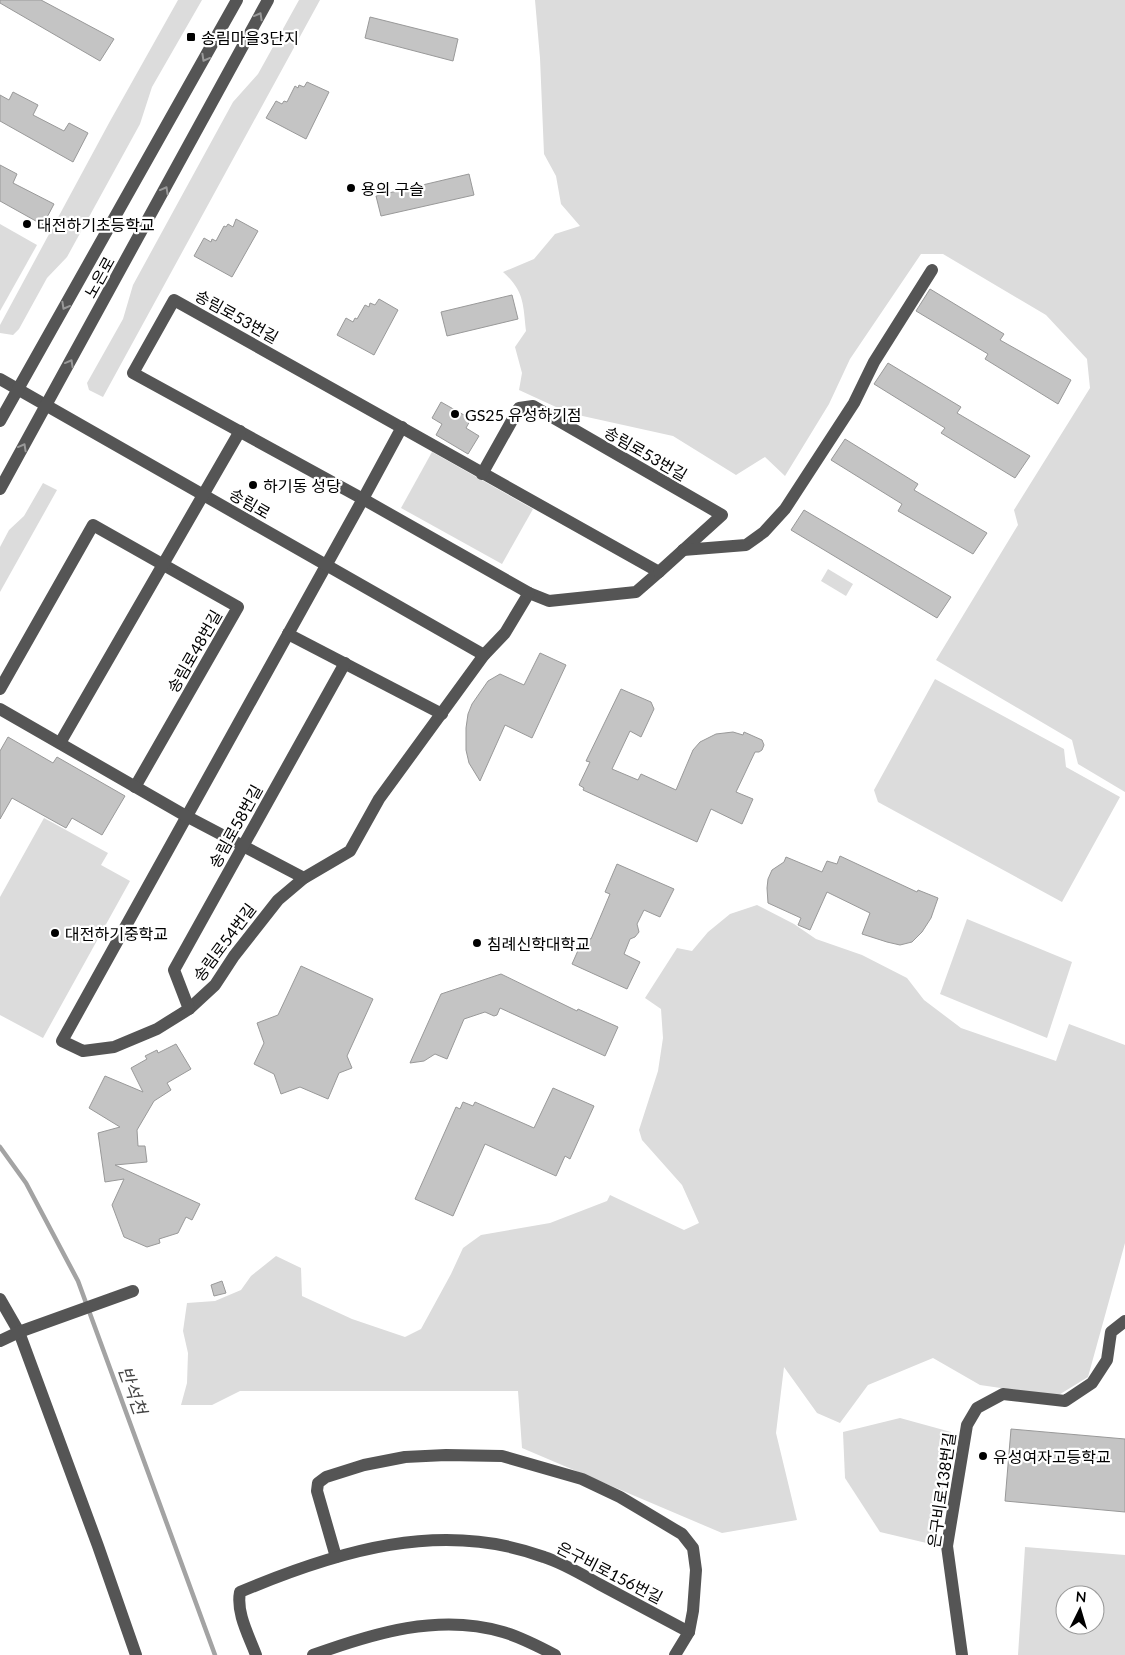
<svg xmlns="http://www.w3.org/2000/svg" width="1125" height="1655" font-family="Lato,'Noto Sans KR',sans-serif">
  <rect width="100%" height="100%" fill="#fff"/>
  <g fill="#dcdcdc" fill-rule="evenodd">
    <path d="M178,0H202L152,87L140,124L67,257L47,278L19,329L13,335L0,333V325L109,123Z"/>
    <path d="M299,0H320L103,397L89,390L87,383L123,319L133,285L233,102L258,74Z"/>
    <path d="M535,0H1125V792L1078,764L1072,740L936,660L1018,525L1014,510L1090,388L1087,359L1046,315L943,254H921L850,359L829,404L785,476L765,457L736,475L673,436L569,413L519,390L522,373L515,347L526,331C523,303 524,291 503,272L534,259L555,234L580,226L561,204L556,176L544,154L540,58Z"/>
    <path d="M0,224L37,245L0,311Z"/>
    <path d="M432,452L533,509L502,564L401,508Z"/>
    <path d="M43,483L57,490L0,592V547L9,530L24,516Z"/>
    <path d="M828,569L853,584L846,596L821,581Z"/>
    <path d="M935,679L1064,749L1066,767L1120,797L1062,902L878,802L874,790Z"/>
    <path d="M44,818L108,853L101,865L130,881L43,1038L0,1015V897Z"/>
    <path d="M757,905L794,924L816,939L862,955L907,978L924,1000L961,1028L1056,1061L1069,1024L1125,1045V1243L1088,1377L1057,1396L980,1385L933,1358L868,1385L840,1423L817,1413L784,1367L776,1433L797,1520L722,1533L522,1448L518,1391H240L212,1405H181L187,1383L188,1353L183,1331L187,1303L215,1301L241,1290L251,1276L276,1256L301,1268L302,1296L352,1319L405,1337L421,1329L451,1274L463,1248L481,1235L550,1223L607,1201L610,1195L684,1230L699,1223L682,1185L642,1140L639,1130L658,1071L663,1038L661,1009L645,998L677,948L692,951L708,932L730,914Z"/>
    <path d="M967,919L1072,962L1047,1038L940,994Z"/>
    <path d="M900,1418L951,1432L935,1545L880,1532L845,1478L843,1432Z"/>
    <path d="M1025,1547L1125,1555V1655H1018ZM1065,1595H1095V1625H1065Z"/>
  </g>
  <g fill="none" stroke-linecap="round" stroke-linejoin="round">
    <path stroke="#a3a3a3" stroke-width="4.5" d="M0,1147L26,1183L78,1281L215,1655"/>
  </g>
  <g fill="#c4c4c4" stroke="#999">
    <path d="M0,0H41L114,39L100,61L0,3Z"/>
    <path d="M370,17L458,39L453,61L365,38Z"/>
    <path d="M307,82L329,92L306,139L266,118L276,101L282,104L284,101L287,102L295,86L298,88L299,85L304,87Z"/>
    <path d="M13,92L38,105L33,115L64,131L69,123L88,133L73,162L0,121V95L9,100Z"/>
    <path d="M0,165L17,174L13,183L54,204L43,225L0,201Z"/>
    <path d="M469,174L474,195L381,216L376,196Z"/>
    <path d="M236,219L258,231L232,277L194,256L204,238L211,242L212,239L216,241L224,226L226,227L228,224L233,227Z"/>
    <path d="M930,289L1004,334L1000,340L1071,380L1058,404L985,359L988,354L916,311Z"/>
    <path d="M512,295L518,319L447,336L441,312Z"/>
    <path d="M379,299L398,310L374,355L337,335L346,318L353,322L355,318L357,319L365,305L369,307L370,303L375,305Z"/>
    <path d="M888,363L961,407L957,413L1030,456L1015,478L941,433L945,428L874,384Z"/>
    <path d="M441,402L471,419L466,428L479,436L468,454L436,435L442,424L432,418Z"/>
    <path d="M845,439L918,484L914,490L987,533L973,554L898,511L902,504L831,460Z"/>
    <path d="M804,510L951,597L937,618L791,530Z"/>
    <path d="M540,653L566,665L532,738L505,725L480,781L469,763L466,750V728L468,714L472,704L488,681L500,674L524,685Z"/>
    <path d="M621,689L651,702L654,709L641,737L630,731L612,769L638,780L641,774L676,790L693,750L700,742L716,734L733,732L743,735L744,732L762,740L764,745L762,750L759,752H755L736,792L753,799L742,824L711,809L697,842L583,790L584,788L579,785L590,762L586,761Z"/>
    <path d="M8,737L53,763L57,757L125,796L102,835L72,818L66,828L12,798L0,819V751Z"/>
    <path d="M840,856L917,892L918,890L938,898L931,918L922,932L912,942L900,945L887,942L862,934L870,913L827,892L810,930L798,925L801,918L768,903L767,888L768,879L772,870L784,862L786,857L822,872L827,861L837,864Z"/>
    <path d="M617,864L674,889L660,917L644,910L637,924L639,932L635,937L630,939L624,954L640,962L627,989L572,964L584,937L591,939L610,894L605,892Z"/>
    <path d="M301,966L373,999L347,1056L352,1068L339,1073L328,1099L300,1087L281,1094L274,1074L254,1064L264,1043L257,1023L278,1015Z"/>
    <path d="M501,974L577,1011L578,1009L618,1027L605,1056L500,1008L497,1015L494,1016L485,1012L464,1019L447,1059L435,1054L424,1061L410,1063L441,994Z"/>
    <path d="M176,1044L191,1069L167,1083L171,1090L154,1101L137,1130L138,1146H145L147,1162L115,1165L200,1204L192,1220L186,1217L178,1233L159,1239L160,1243L147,1247L124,1237L112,1205L124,1179L105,1182L98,1133L120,1127L89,1108L105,1076L143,1092L131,1068L147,1059L145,1056L157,1050L158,1053Z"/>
    <path d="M553,1088L594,1106L570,1159L565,1156L556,1176L485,1144L453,1216L415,1199L456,1107L460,1109L463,1102L473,1106L475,1102L534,1128Z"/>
    <path d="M222,1281L226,1293L214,1296L211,1285Z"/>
    <path d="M1011,1429L1125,1439V1512L1005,1501Z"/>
  </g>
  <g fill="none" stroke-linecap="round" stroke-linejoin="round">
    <g stroke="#555" stroke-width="12">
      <path d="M174,300L659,572L636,592L549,601L529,593L505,633L484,655L379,799L350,851L304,878L278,900L234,956L215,985L189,1009L157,1029L114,1047L83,1051L62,1041L363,499L133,373Z"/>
      <path d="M0,379L484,655"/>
      <path d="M0,421L237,0"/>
      <path d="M402,427L363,499L529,593"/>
      <path d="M482,474L519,408L533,406L722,515L659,572"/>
      <path d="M0,489L268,0"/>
      <path d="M683,550L746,545L764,532L785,509L854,403L874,362L932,270"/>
      <path d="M288,634L442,714"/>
      <path d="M0,689L93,525L238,607L135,787"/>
      <path d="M0,709L186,816L304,878"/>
      <path d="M60,743L240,431"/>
      <path d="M189,1009L174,970L345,663"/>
      <path d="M0,1299L19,1332L98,1546L136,1655"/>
      <path d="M0,1341L19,1332L133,1291"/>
      <path d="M336,1557L317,1491L318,1483L326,1477L364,1465L405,1457L446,1455L502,1456L582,1479L620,1497L682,1534L693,1548L696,1570L693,1611L689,1632L675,1655"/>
      <path d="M256,1655C249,1636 236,1613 240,1592C337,1551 441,1519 544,1557C563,1563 581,1574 599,1584C629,1600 659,1616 689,1632"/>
      <path d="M313,1655C374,1633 439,1613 503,1632C521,1637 538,1646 555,1655"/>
      <path d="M962,1655L947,1546L967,1425L977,1408L1003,1394L1065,1401L1092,1383L1107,1360L1111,1332L1125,1321"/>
    </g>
  </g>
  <defs><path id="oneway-chevron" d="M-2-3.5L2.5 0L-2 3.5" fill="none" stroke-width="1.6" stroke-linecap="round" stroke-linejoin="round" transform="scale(1.25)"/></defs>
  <g stroke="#999">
    <use href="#oneway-chevron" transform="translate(259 16) rotate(-61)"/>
    <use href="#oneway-chevron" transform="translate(205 58) rotate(119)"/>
    <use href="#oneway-chevron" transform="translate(165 190) rotate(-61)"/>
    <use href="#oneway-chevron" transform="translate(65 306) rotate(119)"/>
    <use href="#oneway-chevron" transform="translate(70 363) rotate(-61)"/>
    <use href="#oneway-chevron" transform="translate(23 447) rotate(-61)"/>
  </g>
  <g fill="#000" stroke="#fff" stroke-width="2">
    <rect x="186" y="32" width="10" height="10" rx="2.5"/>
    <circle cx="351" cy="188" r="5"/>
    <circle cx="27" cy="224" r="5"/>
    <circle cx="455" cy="414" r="5"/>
    <circle cx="253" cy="485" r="5"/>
    <circle cx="55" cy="933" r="5"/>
    <circle cx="477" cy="943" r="5"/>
    <circle cx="983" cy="1456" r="5"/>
  </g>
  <g text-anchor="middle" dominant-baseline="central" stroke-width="4.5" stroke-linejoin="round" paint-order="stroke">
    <g font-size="16" fill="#000" stroke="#fff" text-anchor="start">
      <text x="201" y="37">송림마을3단지</text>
      <text x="361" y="188">용의 구슬</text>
      <text x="37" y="224">대전하기초등학교</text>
      <text x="465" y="414">GS25 유성하기점</text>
      <text x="263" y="485">하기동 성당</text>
      <text x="65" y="933">대전하기중학교</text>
      <text x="487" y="943">침례신학대학교</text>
      <text x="993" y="1456">유성여자고등학교</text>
    </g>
    <g font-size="16" fill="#000" stroke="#fff">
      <text transform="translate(99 277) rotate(-61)">노은로</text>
      <text transform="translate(237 316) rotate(29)">송림로53번길</text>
      <text transform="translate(646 453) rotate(30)">송림로53번길</text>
      <text transform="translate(250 503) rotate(30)">송림로</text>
      <text transform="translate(194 651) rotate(-60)">송림로48번길</text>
      <text transform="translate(235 826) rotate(-61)">송림로58번길</text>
      <text transform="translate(224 942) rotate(-53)">송림로54번길</text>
      <text transform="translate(941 1490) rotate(-82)">은구비로138번길</text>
      <text transform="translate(610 1572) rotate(27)">은구비로156번길</text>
    </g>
    <g font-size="18" font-style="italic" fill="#444" stroke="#fff">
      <text transform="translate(133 1390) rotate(70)">반석천</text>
    </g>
  </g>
  <g transform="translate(1080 1610) rotate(5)"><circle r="24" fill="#ffffff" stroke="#999999"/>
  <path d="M0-4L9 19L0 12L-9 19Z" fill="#000000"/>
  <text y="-8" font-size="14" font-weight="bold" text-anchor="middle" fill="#000000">N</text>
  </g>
</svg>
